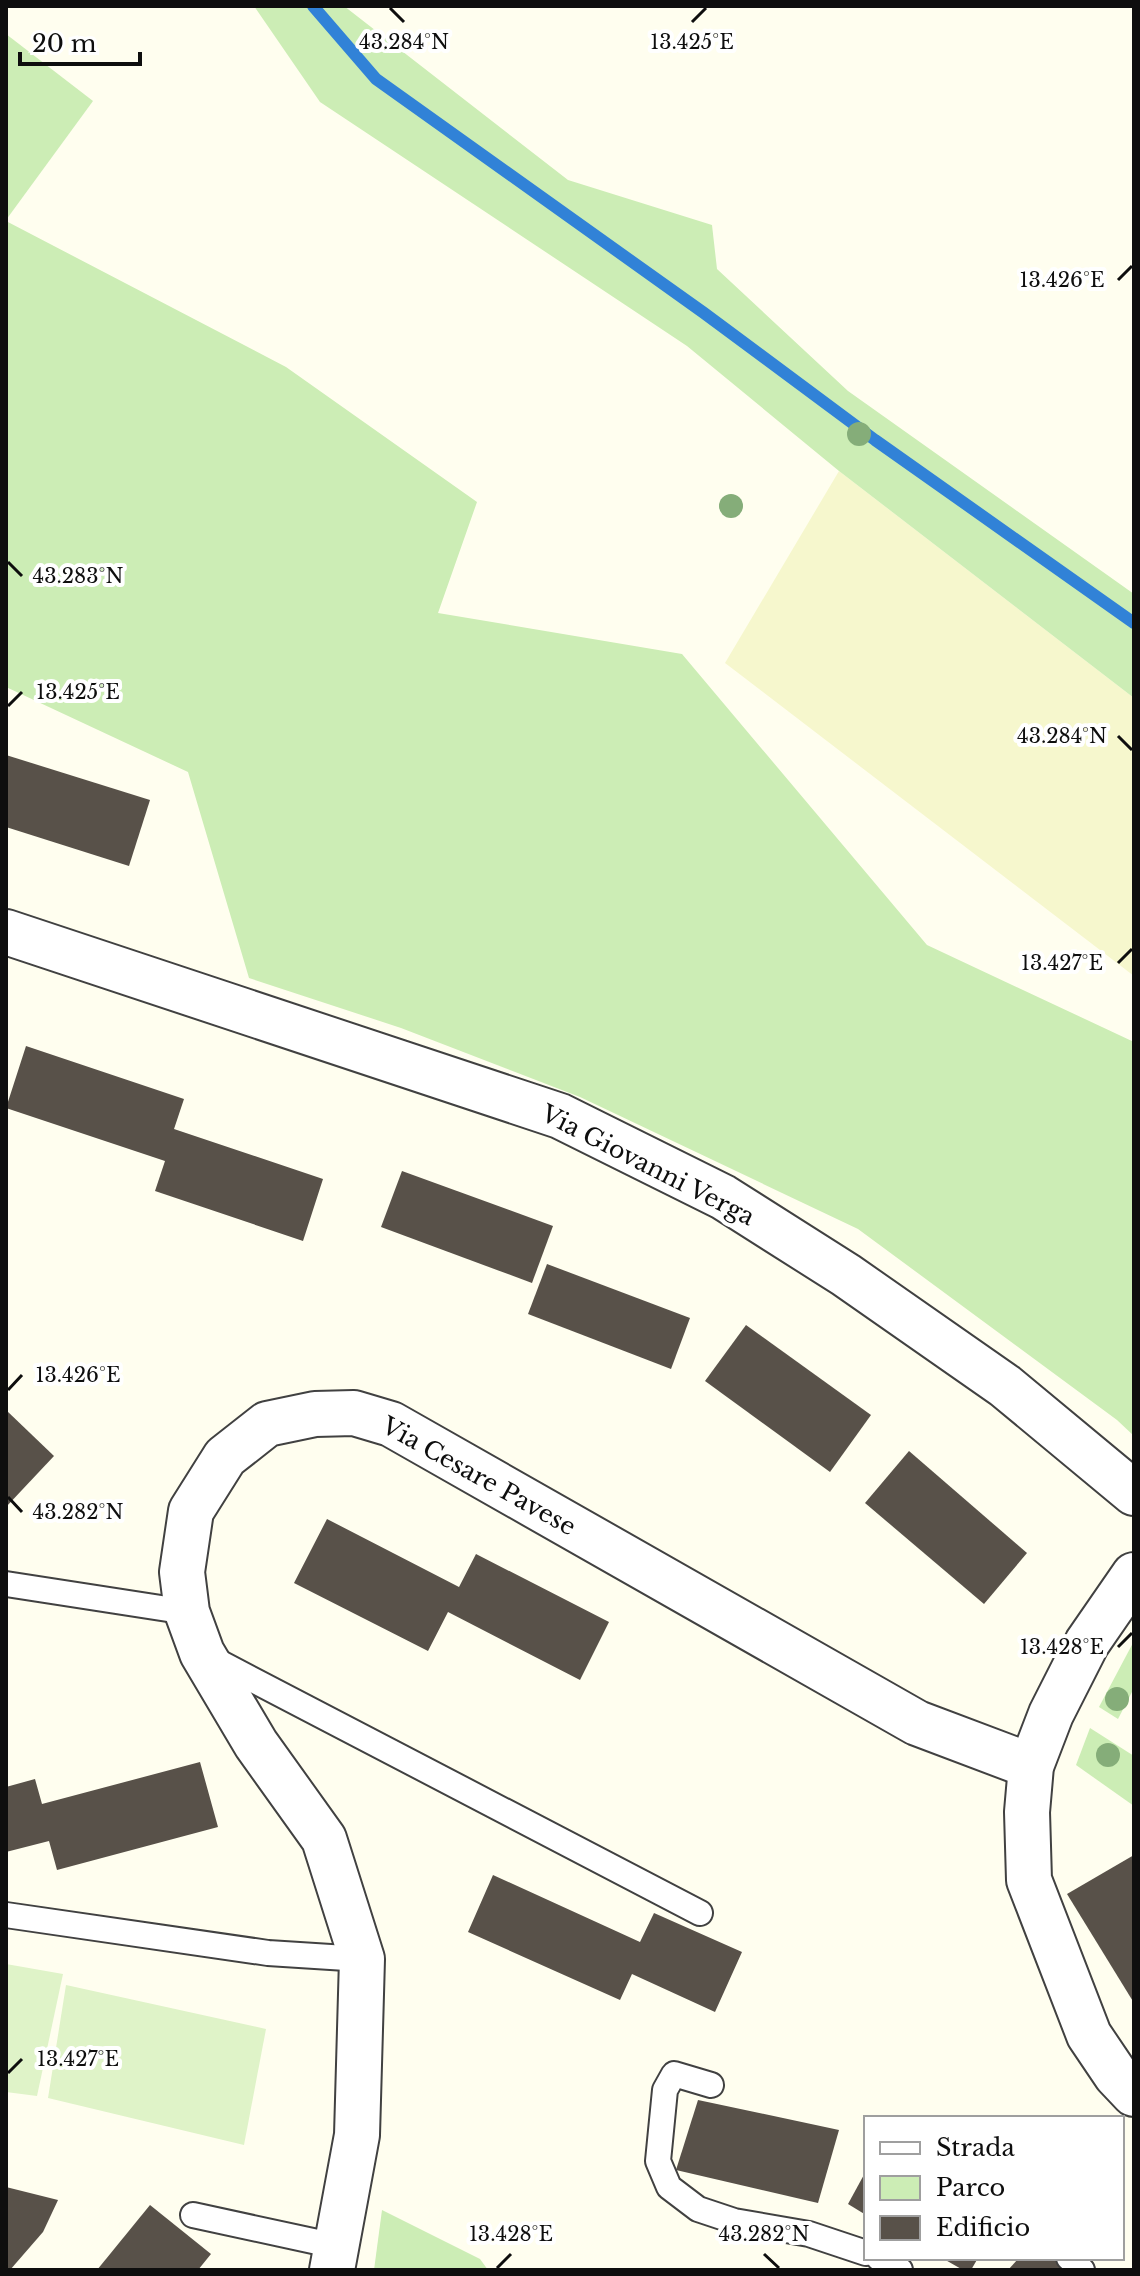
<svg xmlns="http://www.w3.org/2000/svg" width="1140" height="2276" font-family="'Libre Baskerville',serif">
  <rect width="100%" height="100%" fill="#fffeef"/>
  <path fill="#f6f7cd" d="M839,471L1134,698V976L725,663Z"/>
  <g fill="#ccedb5">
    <path d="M254,6H344L568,180L712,225L717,269L848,391L1134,594V698L839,471L687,346L320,102Z"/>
    <path d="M6,34L93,101L6,220Z"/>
    <path d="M6,221L286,367L477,502L438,613L682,654L927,945L1134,1042V1436L1117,1420L858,1229L580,1097L401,1028L249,978L188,772L6,687Z"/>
    <path d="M1134,1641V1688L1118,1719L1099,1707Z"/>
    <path d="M1090,1728L1134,1756V1806L1076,1765Z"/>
    <path d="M382,2210L480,2259L488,2270H374Z"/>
  </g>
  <g fill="#dff3c8">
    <path d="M6,1964L63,1974L37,2096L6,2092Z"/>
    <path d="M66,1985L266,2029L244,2145L48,2098Z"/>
  </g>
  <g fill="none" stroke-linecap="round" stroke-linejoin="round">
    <path stroke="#3182d7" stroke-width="12" d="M313,6L376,79L704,313L875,440L1134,623"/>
  </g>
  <g fill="#585149">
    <path d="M6,755L150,800L129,866L6,827Z"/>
    <path d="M26,1046L184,1099L174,1129L323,1179L303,1241L155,1191L165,1161L6,1108Z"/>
    <path d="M402,1171L553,1226L532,1283L381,1227Z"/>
    <path d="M547,1264L690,1318L671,1369L528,1314Z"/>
    <path d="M746,1325L871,1415L830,1472L705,1381Z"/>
    <path d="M6,1410L54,1456L6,1507Z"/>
    <path d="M909,1451L1027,1553L984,1604L865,1503Z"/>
    <path d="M327,1519L459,1587L476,1554L609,1622L580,1680L448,1612L428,1651L294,1583Z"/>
    <path d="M200,1762L218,1827L57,1870L49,1841L6,1852V1787L35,1779L42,1804Z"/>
    <path d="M1134,1855V2003L1067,1894Z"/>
    <path d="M493,1875L640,1942L654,1913L742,1952L715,2012L632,1974L620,2000L468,1932Z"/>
    <path d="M698,2100L839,2130L818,2203L676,2170Z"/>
    <path d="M866,2171V2215L848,2204Z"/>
    <path d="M6,2187L58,2200L43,2232L10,2270H6Z"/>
    <path d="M150,2205L211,2254L198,2270H97Z"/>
    <path d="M942,2258H978L971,2270H963Z"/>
    <path d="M1019,2258H1065L1078,2270H1008Z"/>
  </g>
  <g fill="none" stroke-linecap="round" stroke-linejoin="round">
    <g stroke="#414141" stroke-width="28">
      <g id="service">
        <path d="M6,1584L187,1612"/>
        <path d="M211,1658L700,1913"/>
        <path d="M6,1915L268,1953L362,1959"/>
        <path d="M711,2085L674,2074L665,2090L658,2161L669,2187L698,2209L734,2221L809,2234L866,2253"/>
        <path d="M193,2215L336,2246"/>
        <path d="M879,2258L900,2270"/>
        <path d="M1069,2258L1082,2270"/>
      </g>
    </g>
    <g stroke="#414141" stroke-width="48">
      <g id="minor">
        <path d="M6,932L560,1116L723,1197L846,1275L1005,1386L1134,1493"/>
        <path d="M1134,1575L1087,1643L1051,1714L1031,1766L1027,1812L1029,1880L1089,2035L1116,2075L1134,2094"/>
        <path d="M332,2270L357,2135L362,1959L324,1839L256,1744L202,1653L187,1612L182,1572L191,1511L225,1457L267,1424L315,1414L354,1413L391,1424L917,1723L1031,1766"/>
      </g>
    </g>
    <use href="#service" stroke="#fff" stroke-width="24"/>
    <use href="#minor" stroke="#fff" stroke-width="44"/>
  </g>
  <g fill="#85ad79">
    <circle cx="859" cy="434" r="12"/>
    <circle cx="731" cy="506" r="12"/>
    <circle cx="1117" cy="1699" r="12"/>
    <circle cx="1108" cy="1755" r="12"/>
  </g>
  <path fill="none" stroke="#0e0e0e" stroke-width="3" d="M390,8L404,22M692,22L706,8M1118,280L1132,266M8,562L22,576M8,706L22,692M1118,736L1132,750M1118,963L1132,949M8,1390L22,1375M8,1497L22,1512M1118,1647L1132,1633M8,2073L22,2059M764,2254L779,2268M497,2268L511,2254"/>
  <g text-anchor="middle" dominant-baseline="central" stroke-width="8" stroke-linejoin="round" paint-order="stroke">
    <g font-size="24" fill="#0e0e0e" stroke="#fff">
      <text transform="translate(648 1165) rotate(27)">Via Giovanni Verga</text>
      <text transform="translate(479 1476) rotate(29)">Via Cesare Pavese</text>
    </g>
  </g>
  <g font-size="20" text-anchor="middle" fill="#0e0e0e" stroke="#fff" stroke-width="8" stroke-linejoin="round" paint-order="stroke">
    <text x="404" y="49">43.284°N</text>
    <text x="692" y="49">13.425°E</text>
    <text x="1062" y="287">13.426°E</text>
    <text x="78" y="583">43.283°N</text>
    <text x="78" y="699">13.425°E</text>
    <text x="1062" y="743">43.284°N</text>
    <text x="1062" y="970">13.427°E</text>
    <text x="78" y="1382">13.426°E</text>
    <text x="78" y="1519">43.282°N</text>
    <text x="1062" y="1654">13.428°E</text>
    <text x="78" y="2066">13.427°E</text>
    <text x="511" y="2241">13.428°E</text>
    <text x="764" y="2241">43.282°N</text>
  </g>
  <rect width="1140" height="2276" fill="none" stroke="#0e0e0e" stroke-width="16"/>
  <rect x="864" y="2116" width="260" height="144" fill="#ffffff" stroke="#9f9f9f" stroke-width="2"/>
  <rect x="880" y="2142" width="40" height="12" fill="#ffffff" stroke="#9f9f9f" stroke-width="2"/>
  <text x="936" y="2156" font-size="24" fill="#0e0e0e">Strada</text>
  <rect x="880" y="2176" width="40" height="24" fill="#ccedb5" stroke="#9f9f9f" stroke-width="2"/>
  <text x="936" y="2196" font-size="24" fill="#0e0e0e">Parco</text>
  <rect x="880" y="2216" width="40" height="24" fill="#585149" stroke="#9f9f9f" stroke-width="2"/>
  <text x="936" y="2236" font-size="24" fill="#0e0e0e">Edificio</text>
  <path d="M20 52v12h120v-12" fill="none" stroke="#0e0e0e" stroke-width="4"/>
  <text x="32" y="52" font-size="24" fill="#0e0e0e" stroke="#ffffff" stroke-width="6" paint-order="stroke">20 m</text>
</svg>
